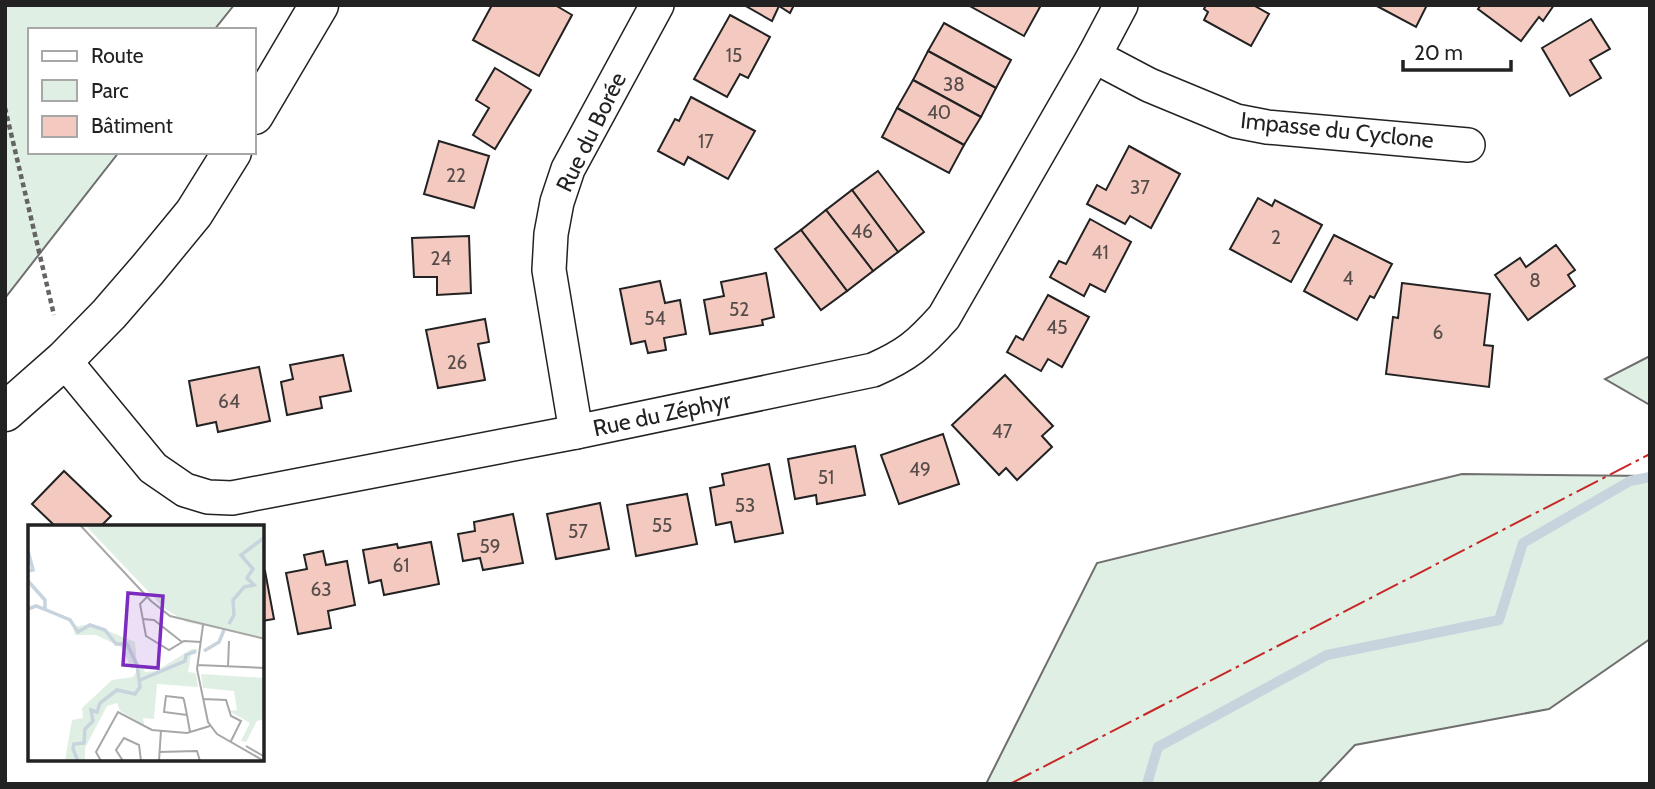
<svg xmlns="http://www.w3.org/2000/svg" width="1655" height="789" font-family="Cabin,sans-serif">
  <rect width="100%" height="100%" fill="#fff"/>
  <g fill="#e0efe3" stroke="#6f6f6f" stroke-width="2">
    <path d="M5,5H234L214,30H30V152H119L5,298Z"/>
    <path d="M1650,356V405L1605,379Z"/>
    <path d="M1462,474L1650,476V639L1549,709L1355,745L1318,784H986L1097,563Z"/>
  </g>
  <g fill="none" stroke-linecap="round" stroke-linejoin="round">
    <path stroke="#c7d3dd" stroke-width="10" d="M1147,784L1158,747L1327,655L1499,620L1523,543L1630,481L1650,477"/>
  </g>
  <g fill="#f3c9c0" stroke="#222" stroke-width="2">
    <path d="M492,5H555L572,15L539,76L473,40Z"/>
    <path d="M744,5H794L790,13L779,6L772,21Z"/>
    <path d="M968,5H1036L1040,7L1024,36Z"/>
    <path d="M1206,5H1253L1269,14L1251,46L1204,20L1208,12L1204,9Z"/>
    <path d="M1375,5H1427L1416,27Z"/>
    <path d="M1481,5H1554L1543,21L1539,17L1521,41L1478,9Z"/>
    <path d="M730,15L770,37L748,78L740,74L727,97L694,79Z"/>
    <path d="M1591,19L1610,49L1590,60L1601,78L1570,96L1542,48Z"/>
    <path d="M944,23L1011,60L996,88L928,51Z"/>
    <path d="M928,51L996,88L981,117L913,80Z"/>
    <path d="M495,68L531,90L495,149L473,135L489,108L476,100Z"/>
    <path d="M913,80L981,117L964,145L897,108Z"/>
    <path d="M691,97L755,131L728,179L688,157L684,165L658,151L675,119L679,121Z"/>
    <path d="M897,108L964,145L949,173L882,137Z"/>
    <path d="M439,141L489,156L474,208L424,194Z"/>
    <path d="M1129,146L1180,174L1151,228L1130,216L1125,224L1087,204L1097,185L1106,190Z"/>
    <path d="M878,171L924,232L898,252L852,190Z"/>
    <path d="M852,190L898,252L873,271L826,210Z"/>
    <path d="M1258,198L1272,206L1275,200L1322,225L1291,282L1230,249Z"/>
    <path d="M826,210L873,271L847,291L801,230Z"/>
    <path d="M1090,219L1131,242L1105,292L1090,284L1084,296L1050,277L1059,261L1066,264Z"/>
    <path d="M801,230L847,291L821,310L775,249Z"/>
    <path d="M1334,235L1392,264L1374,298L1370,296L1357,320L1304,291Z"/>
    <path d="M469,236L471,293L437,295V277H414L412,238Z"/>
    <path d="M1556,245L1575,270L1568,275L1575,286L1528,320L1495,275L1520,258L1526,267Z"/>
    <path d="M766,273L774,317L762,320L763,325L710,334L704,300L724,296L721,282Z"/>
    <path d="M660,281L665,303L680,300L686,334L664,338L666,350L648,353L645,341L631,344L620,289Z"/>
    <path d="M1402,283L1490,294L1484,345L1493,346L1489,387L1386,374L1393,317L1398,318Z"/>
    <path d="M1048,295L1089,317L1062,367L1048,359L1041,371L1007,352L1016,336L1023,340Z"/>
    <path d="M485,319L489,342L478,344L485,380L438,388L426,330Z"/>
    <path d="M343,355L351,391L320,397L322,408L287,415L281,382L293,379L290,365Z"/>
    <path d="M259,367L270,421L218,432L216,422L197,426L189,381Z"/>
    <path d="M1005,375L1053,426L1042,436L1052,447L1017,480L1006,468L999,475L952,425Z"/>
    <path d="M943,434L959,484L899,504L881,455Z"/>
    <path d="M855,446L865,495L817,504L816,495L795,499L788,459Z"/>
    <path d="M769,464L783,533L735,542L731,522L716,525L710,488L724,485L722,474Z"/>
    <path d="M64,471L111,516L101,526H55L32,504Z"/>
    <path d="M687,494L697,544L636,556L627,505Z"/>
    <path d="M600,503L609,549L556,559L547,514Z"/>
    <path d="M513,514L523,563L483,570L480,558L463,561L458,534L475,531L474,522Z"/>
    <path d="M431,542L439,584L384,595L381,580L369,583L363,550L397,544L398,548Z"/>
    <path d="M323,551L326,565L347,561L355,605L328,611L331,628L298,634L286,573L307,569L304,555Z"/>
    <path d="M265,571L274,619L262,621V572Z"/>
  </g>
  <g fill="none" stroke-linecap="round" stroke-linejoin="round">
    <g stroke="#222" stroke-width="36">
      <g id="minor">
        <path d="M1094,56L1149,85L1236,121L1267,127L1468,145"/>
        <path d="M64,360L153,468L185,490L208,497L232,498L576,432L873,370C907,355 919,345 944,317L1094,56L1121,5"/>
        <path d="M576,432L549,270L551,234L557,202L568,169L657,5"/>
      </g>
    </g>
    <g stroke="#222" stroke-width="41">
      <g id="tertiary">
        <path d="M254,115L319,5"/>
        <path d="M5,412L64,360L109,314L148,269L194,213L232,152"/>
      </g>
    </g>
    <path stroke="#646464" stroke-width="4.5" stroke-dasharray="5 3.5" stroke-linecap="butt" d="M5,108L54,315"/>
    <use href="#minor" stroke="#fff" stroke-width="33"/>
    <use href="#tertiary" stroke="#fff" stroke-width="38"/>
    <path stroke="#c62828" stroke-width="2" stroke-dasharray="24 5 3.5 5" stroke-linecap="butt" d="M1010,784L1650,454"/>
  </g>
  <g text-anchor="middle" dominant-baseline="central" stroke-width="5" stroke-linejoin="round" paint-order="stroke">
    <g font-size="19" fill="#564c4a">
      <text x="734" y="55">15</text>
      <text x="954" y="84">38</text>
      <text x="939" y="112">40</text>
      <text x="706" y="141">17</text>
      <text x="456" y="175">22</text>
      <text x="1140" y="187">37</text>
      <text x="862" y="231">46</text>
      <text x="1276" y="237">2</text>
      <text x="1100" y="252">41</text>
      <text x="441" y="258">24</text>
      <text x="1348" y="278">4</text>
      <text x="1535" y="280">8</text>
      <text x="739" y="309">52</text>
      <text x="655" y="318">54</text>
      <text x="1057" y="327">45</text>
      <text x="1438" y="332">6</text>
      <text x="457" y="362">26</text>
      <text x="229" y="401">64</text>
      <text x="1002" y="431">47</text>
      <text x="920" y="469">49</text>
      <text x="826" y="477">51</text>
      <text x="745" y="505">53</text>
      <text x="662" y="525">55</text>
      <text x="578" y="531">57</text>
      <text x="490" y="546">59</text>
      <text x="401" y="565">61</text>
      <text x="321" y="589">63</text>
    </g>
    <g font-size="23" fill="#222" stroke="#fff">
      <text transform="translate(1337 130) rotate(6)">Impasse du Cyclone</text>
      <text transform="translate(591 132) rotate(-64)">Rue du Borée</text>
      <text transform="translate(662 414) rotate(-12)">Rue du Zéphyr</text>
    </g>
  </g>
  <g transform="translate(28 525)">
    <rect width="236" height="236" fill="#fff"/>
    <path d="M57,0H236V113L158,97L136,83ZM63,99L107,117L109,141L104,144L93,122L68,110H47L45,102ZM164,124H169L168,129L163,130L160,147L168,148L170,162L129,159L126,194L115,193L116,200L92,186L89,178L79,181L57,223V236L37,235L44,195L55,193L54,183L84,155L105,152L113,140L117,147L128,146ZM173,149L236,153V194L229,196L218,217L213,216L222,198L201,186L209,185L206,166L175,163Z" fill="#e0efe3"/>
    <path fill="none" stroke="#c7d3dd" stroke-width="3.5" d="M0,26L5,45L0,46M0,56L17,75V85M0,84L8,81L28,89L42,95L50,107L62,100L77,105L88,119H99L109,140L112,162L107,169L89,165L72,178L69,187L63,185L65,196L57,204L56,218L46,219L45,224L50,236M201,99L206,90L205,75L216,62L226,60L219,53L225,44L213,30L237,12M176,126L191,117L196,105M112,155L157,136L158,130L168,126"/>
    <path fill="none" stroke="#a7a7a7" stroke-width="2" d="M52,0L123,76L142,91L237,114M119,72L112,79L118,111L141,125L156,116L173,117M114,94L126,95L154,117M175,100L169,144L180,197L189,209L236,236M169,140L237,143M200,141L201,116M175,174L198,175L203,191L213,196L203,216M159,190L136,187L138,171L155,173L156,175L159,190L162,207M218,221L237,232M131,227L169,226L172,236M73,236L68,227L90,187L124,205L159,208L182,201M95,236L88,225L96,213L111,220L113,236M131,236L133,205"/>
    <path fill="#7b2cbf" fill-opacity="0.15" stroke="#7b2cbf" stroke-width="3.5" d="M100,68L135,71L130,143L95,140Z"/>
    <rect width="236" height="236" fill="none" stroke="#222" stroke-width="3.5"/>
  </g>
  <rect width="1655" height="789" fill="none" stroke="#222222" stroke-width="14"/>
  <rect x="28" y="28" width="228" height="126" fill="#ffffff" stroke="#a7a7a7" stroke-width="2"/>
  <rect x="42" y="51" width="35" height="10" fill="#ffffff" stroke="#a7a7a7" stroke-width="2"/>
  <text x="91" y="63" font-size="21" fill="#222222">Route</text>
  <rect x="42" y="80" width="35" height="21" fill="#e0efe3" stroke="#a7a7a7" stroke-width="2"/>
  <text x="91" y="98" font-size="21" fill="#222222">Parc</text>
  <rect x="42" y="116" width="35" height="21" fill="#f3c9c0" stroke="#a7a7a7" stroke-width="2"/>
  <text x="91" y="133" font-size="21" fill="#222222">Bâtiment</text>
  <path d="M1403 60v10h108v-10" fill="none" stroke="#222222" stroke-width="3.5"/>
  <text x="1414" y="60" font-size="21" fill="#222222" stroke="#ffffff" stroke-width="5" paint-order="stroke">20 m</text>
</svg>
